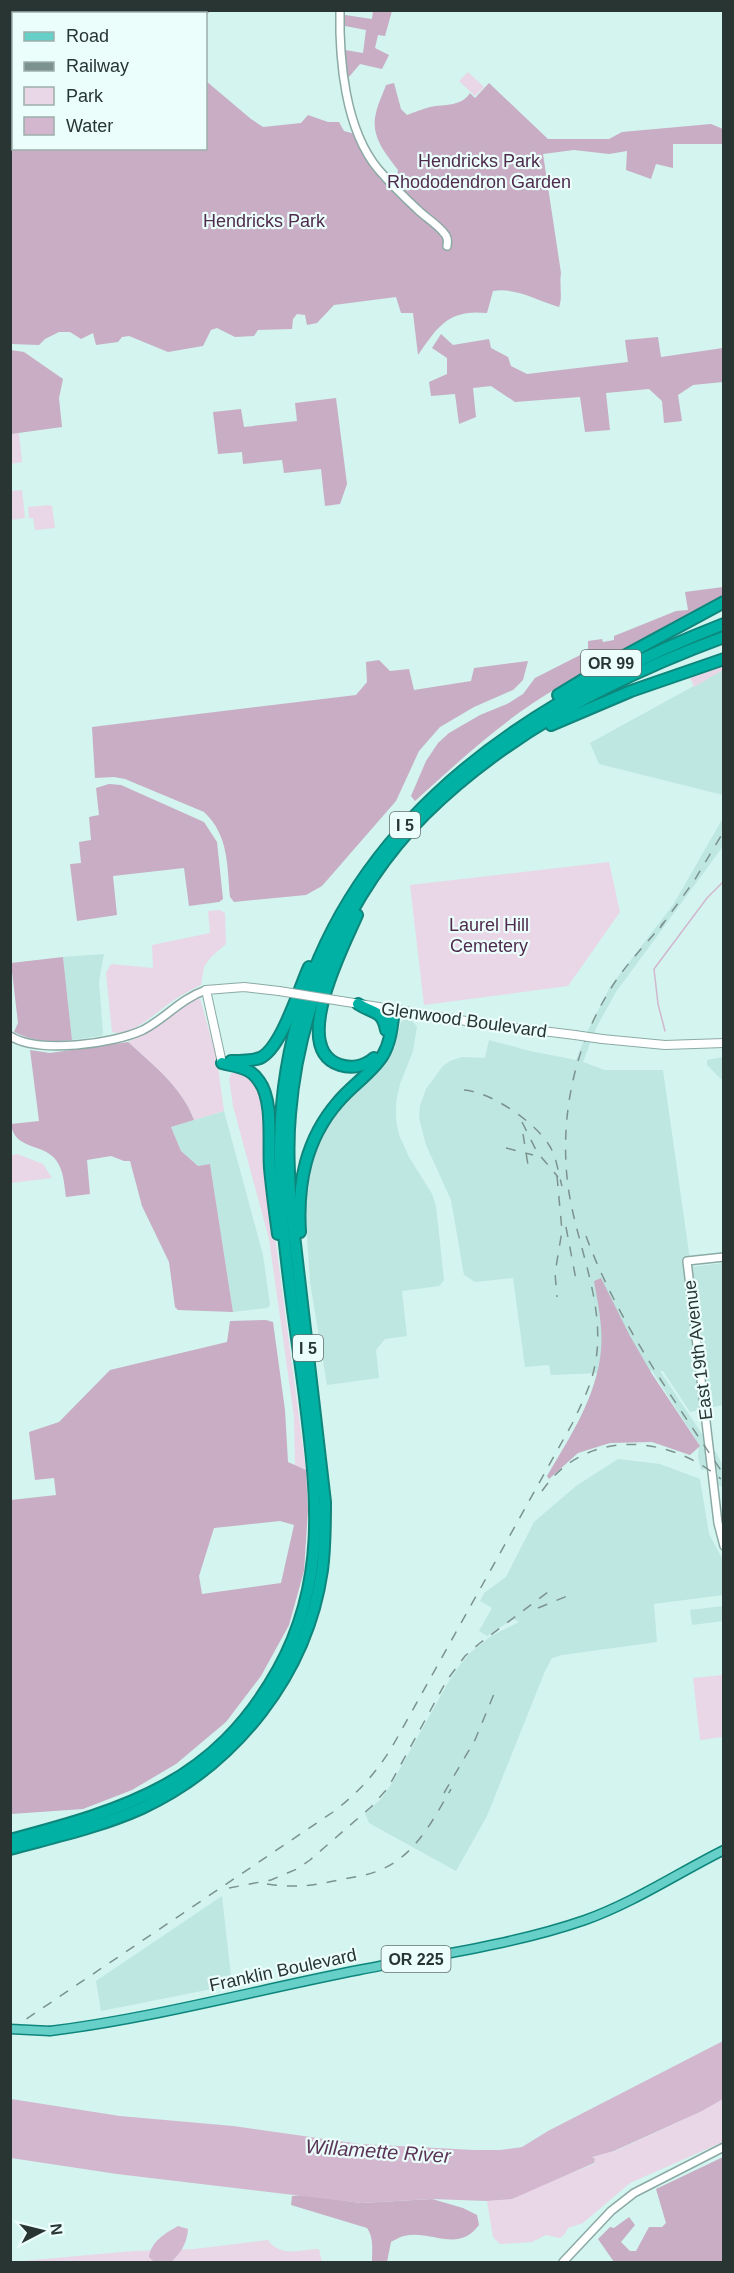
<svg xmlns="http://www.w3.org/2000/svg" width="734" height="2273" font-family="Helvetica,sans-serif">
  <rect width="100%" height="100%" fill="#d3f4ef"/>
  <g fill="#bfe7e1">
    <path d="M723,670V795L599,764L590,743Z"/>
    <path d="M723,818V844L721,849L616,992L596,1028L583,1062L605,1070H663L691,1267L723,1263V1405L690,1412L663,1371H660L704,1437L709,1466L708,1469L701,1470L698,1457L699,1444L652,1371L551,1375L549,1365L525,1367L513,1278L475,1282L464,1275L451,1200L426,1145L419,1118L420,1106L426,1089L443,1066L450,1061L462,1057L485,1058L489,1040L530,1051L576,1060L588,1030L610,987L673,905Z"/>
    <path d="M104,954L99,981L103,1034L101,1036L72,1040L63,957Z"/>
    <path d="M405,1019H411L417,1027L413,1051L400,1084L396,1102V1120L399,1135L409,1157L432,1194L436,1206L444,1280L439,1286L402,1291L407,1336L385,1339L376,1350L379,1378L327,1385L310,1282L305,1206L306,1185L318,1145L326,1130L345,1102L385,1062L394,1048L401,1022Z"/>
    <path d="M723,1057H724L723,1081L707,1065V1060Z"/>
    <path d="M224,1111L263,1255L270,1305L267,1308L233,1312L210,1164L198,1166L181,1151L171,1127Z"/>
    <path d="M713,1451L716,1452L723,1466V1487L717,1485Z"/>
    <path d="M618,1459L660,1464L700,1479L709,1534L723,1560V1595L654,1604L657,1642L562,1655L552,1658L545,1671L487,1816L456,1871L369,1823L365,1813L381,1799L392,1783L449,1681L459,1666L471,1652L491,1636L519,1622L513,1619L487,1636L479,1631L492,1608L480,1601L484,1593L506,1577L534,1522L576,1486Z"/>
    <path d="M723,1606V1621L692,1625L690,1610Z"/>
    <path d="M222,1896L232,1985L101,2011L96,1981Z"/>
  </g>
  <g fill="#e9d7e7">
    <path d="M468,72L484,87L475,96L459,81Z"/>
    <path d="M19,433L22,462L11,464L10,434Z"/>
    <path d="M22,490L25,518L11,520V491Z"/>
    <path d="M49,505L52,506L55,528L35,530L33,518H29L28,507Z"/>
    <path d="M723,664V670L694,687L690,677Z"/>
    <path d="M609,862L620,912L568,986L424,1005L410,885Z"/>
    <path d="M220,910L225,913L226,944L211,957L204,967L201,985C190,990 180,996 171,1002C156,1012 131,1038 112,1032L106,973L111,964L153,968L152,945L210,933L208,911Z"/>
    <path d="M195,998L200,999L202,1005L217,1060L224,1111L194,1120C182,1087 153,1065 128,1042L158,1025Z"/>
    <path d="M236,1071C251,1073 256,1085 263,1097L275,1237L306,1470L295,1465L294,1417L269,1239L233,1106L229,1079L231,1074Z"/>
    <path d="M17,1154L43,1164L52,1178L11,1183L10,1156Z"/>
    <path d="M723,1675V1737L700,1740L693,1678Z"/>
    <path d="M723,2099V2142L630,2183L583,2223L568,2228L565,2234L560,2238L546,2235L532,2242L500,2244L493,2237L487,2201L512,2199L529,2190L594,2164L595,2159L592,2158C599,2152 610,2154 618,2150C653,2133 690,2118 723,2099Z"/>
    <path d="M268,2240C280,2258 301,2249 319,2249L322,2262H11L133,2251L194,2249Z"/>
  </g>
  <g fill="#c8adc4" fill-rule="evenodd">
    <path d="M49,11V10L210,11L206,16V14L48,13Z"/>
    <path d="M373,11H392L385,36L378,35L375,48L389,55L382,69L360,64L348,78L345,50L363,53L366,30L345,26V15L372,19Z"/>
    <path d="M13,56L14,148H206V81L251,119L263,127L301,123L308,115L328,122H339L344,131L355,134L395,189L398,170C385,153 370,136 376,113C378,103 383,94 386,85L394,83L401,109L407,115C415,112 422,109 430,107C445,104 461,107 470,93L475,98L489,83L548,139H609L622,132L711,124L723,129V144H673V168L656,164L651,179L626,170L627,151L609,154L574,150L543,154L561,273C559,284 563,297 559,307C538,301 515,287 493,291L487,313C449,309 438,326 418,355L413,313H401L396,297L334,305L317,323L307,325L305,315L297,314L293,319L292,329L258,330L254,336L235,337L217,328L211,330L203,346L168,352L129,336L122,337L118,342L96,345L93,333L81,339L70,332H59L45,339L39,345L11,344L10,60Z"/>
    <path d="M441,334L453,345L489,339L491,348L508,357L511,366L527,374L628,362L625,340L658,337L661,357L723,348V382L693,385L678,395L682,421L664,423L662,401L649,389L606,393L610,430L585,432L580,397L515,402L491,386L473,388L476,417L459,424L455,394L431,396L429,382L447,374V358L432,348Z"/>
    <path d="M11,350L24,352L63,379L59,398L62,427L11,434Z"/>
    <path d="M336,398L347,484L340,504L325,506L321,469L284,473L282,460L243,464L242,452L218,454L213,412L241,409L244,427L297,421L295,403Z"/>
    <path d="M723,587V597C656,635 584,667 520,712C483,739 449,770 415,801L411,796L426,761L438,743L449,733L480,715L507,704L523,694L535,678L588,651V641L602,639L603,642L614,640V636L676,611L688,610L685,592Z"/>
    <path d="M379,660L390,671L409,669L414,690L471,681L474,668L528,661L523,680L513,690L474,707L440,727L419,751L396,801L322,886L306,895L234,902L230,897C227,866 229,835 204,812L125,779L114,777L95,778L92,727L356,695L367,682L366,662Z"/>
    <path d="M109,784L121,785L204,822L217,842L223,899L219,902L189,906L184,868L113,876L117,915L77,921L70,864L81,863L79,842L91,840L89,817L99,815L96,788Z"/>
    <path d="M63,957L72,1040C50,1042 34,1042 14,1032L18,1023L11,963Z"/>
    <path d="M128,1042C153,1065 182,1087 194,1120L171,1127L181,1151L198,1166L210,1164L233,1312L178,1310L175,1307L169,1262L142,1206L130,1161H124L111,1156L87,1160L90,1194L66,1197C64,1184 64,1171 56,1160C43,1143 14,1150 11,1124L39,1121L30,1050L50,1053Z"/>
    <path d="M601,1278L630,1336L652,1374L700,1446L690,1455L652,1442L610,1443L578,1453L549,1479L547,1476C570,1437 597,1396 601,1350C603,1327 598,1304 594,1281Z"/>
    <path d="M266,1320L273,1322L285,1410L288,1462L306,1470L308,1510L304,1571L289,1625L261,1676L226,1722L176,1764L132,1790L83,1809L11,1814V1500L56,1495L54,1478L35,1480L29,1432L59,1422L110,1370L227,1342L230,1321ZM280,1521L294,1525L281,1583L202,1594L199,1576L214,1528Z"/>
    <path d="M723,2157V2262H614L598,2239L610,2227L614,2228L629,2217L635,2225L621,2242L630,2251H636L649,2227H662L666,2223L656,2189Z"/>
    <path d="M304,2195L361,2203L432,2199L463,2208L477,2215L479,2225C458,2254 430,2229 404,2236C399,2237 395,2240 391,2242L387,2262H372C372,2250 374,2238 367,2228L291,2205L292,2196Z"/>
  </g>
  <g fill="#d2b7ce">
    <path d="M723,2041V2099L702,2111L614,2151L592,2157L595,2159L594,2163L512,2199L487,2201L432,2199L361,2203L117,2174L11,2158V2099L120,2116L233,2126L360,2144L474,2150H500L522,2147L548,2131Z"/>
    <path d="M178,2226L188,2229C187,2243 181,2253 171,2262L153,2261L149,2257C151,2241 166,2233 178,2226Z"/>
  </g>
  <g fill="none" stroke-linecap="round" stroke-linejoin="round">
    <path stroke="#d2b7ce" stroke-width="1.5" d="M665,1031L658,1004L654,969L707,898L724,881"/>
    <g stroke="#8caaa5" stroke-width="10">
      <g id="tertiary">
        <path d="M340,10C339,60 345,129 378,169C390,183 403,196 417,209C425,217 437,224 444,233C448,237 448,241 447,246"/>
        <path d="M10,1036C39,1054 113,1044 143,1030C166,1018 180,999 206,990"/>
        <path d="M724,1257L687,1261L718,1523L724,1546"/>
        <path d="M563,2262L611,2211L634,2193L724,2147"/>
      </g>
    </g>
    <g stroke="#8caaa5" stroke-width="10">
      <g id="secondary">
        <path d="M341,1001L485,1024L575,1035"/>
        <path d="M602,1039L665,1045L724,1043"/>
        <path d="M222,1063L206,990L244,987L279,991"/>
      </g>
    </g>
    <g stroke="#0e867c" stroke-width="11">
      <path id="primary" d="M50,2031C154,2018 256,1990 359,1970C434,1955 513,1945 585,1920C633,1903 678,1873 724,1850"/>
    </g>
    <g stroke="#0e867c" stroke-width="14">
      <g id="motorway">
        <path d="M558,695L604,667L724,602"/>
        <path d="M551,725L631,691L724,659"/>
        <path d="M357,915C344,945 289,1049 340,1065C352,1069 365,1066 374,1058"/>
        <path d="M358,1004C373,1014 382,1009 386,1030"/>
        <path d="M231,1061C241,1061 251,1061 260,1058C281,1049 299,989 309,967"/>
        <path d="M222,1063C237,1067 250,1067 259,1081C274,1101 268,1144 270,1168C272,1190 275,1212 278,1234"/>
        <path d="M300,1232C297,1183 306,1139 338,1102C352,1085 372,1073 383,1055C391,1041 392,1025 394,1010"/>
        <path d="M10,1840C127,1809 215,1783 278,1670C328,1580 317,1495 305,1397C292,1295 271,1190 284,1087C316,842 510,707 724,624"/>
        <path d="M10,1849C54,1837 100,1827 142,1808C236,1764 307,1674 322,1570C325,1547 325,1525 325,1502L291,1209C289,1177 287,1146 290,1114C299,1004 347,892 425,814C508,732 615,677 724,637"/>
      </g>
    </g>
    <use href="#tertiary" stroke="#fff" stroke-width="7"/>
    <use href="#secondary" stroke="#fff" stroke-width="8"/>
    <use href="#primary" stroke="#66d0c8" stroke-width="8"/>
    <use href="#motorway" stroke="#00b1a4" stroke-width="10"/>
    <g stroke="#7c928f" stroke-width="1.5" stroke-dasharray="10 10" stroke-linecap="butt">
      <path d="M660,928L694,881L724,831"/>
      <path d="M464,1090C491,1092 535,1122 549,1145C557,1157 558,1173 562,1186"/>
      <path d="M522,1122L537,1152L558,1177"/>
      <path d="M523,1134L528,1165"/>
      <path d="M506,1148L533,1155"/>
      <path d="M557,1176L562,1231L555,1273L557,1297"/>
      <path d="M566,1227L577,1285"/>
      <path d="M586,1236C618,1323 673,1398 724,1475"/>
      <path d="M542,1491C585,1428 668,1434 721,1479"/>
      <path d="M538,1608L572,1594"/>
      <path d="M444,1793L475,1740L494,1694"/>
      <path d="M267,1884C295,1888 312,1886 339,1880C353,1877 367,1876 380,1870C415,1856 433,1820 451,1789"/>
      <path d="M229,1888L271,1880L297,1869L310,1860L371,1807L388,1788L447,1680L465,1656L480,1643L552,1589"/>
      <path d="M10,2030L333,1812C358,1793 376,1773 392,1747L572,1424C581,1405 591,1386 595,1365C607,1305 576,1245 568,1186C559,1115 575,1042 615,982C629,961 648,942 664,922"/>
    </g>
    <g stroke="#8caaa5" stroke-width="10" stroke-linecap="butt">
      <g id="secondary-bridge">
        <path d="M279,991L341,1001"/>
        <path d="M575,1035L602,1039"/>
      </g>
    </g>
    <g stroke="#0e867c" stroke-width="11" stroke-linecap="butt">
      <path id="primary-bridge" d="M10,2029L50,2031"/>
    </g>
    <use href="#secondary-bridge" stroke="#fff" stroke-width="8"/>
    <use href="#primary-bridge" stroke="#66d0c8" stroke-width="8"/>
  </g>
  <g text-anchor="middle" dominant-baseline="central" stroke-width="4.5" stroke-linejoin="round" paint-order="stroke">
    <g fill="#ebfefb" stroke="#63716f" stroke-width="1.5">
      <rect x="581" y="650" width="60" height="26" rx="4.5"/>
      <rect x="390" y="812" width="30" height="26" rx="4.5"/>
      <rect x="293" y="1335" width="30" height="26" rx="4.5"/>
      <rect x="381.5" y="1946" width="69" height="26" rx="4.5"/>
    </g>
    <g font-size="16" font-weight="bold" fill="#293533">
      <text x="611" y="663">OR 99</text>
      <text x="405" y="825">I 5</text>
      <text x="308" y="1348">I 5</text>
      <text x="416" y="1959">OR 225</text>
    </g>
    <g font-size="18" fill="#502b4d" stroke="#ebfefb">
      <text x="479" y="161">Hendricks Park<tspan x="479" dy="21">Rhododendron Garden</tspan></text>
      <text x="264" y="221">Hendricks Park</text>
      <text x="489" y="925">Laurel Hill<tspan x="489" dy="21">Cemetery</tspan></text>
    </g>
    <g font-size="18" fill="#293533" stroke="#ebfefb">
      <text transform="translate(464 1020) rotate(8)">Glenwood Boulevard</text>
      <text transform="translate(698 1350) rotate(-97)">East 19th Avenue</text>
      <text transform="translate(283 1970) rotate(-12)">Franklin Boulevard</text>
    </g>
    <g font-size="20" font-style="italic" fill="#5b3557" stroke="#ebfefb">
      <text transform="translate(378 2151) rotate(4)">Willamette River</text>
    </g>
  </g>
  <rect width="734" height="2273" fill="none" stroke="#293533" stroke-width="24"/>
  <rect x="12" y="12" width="195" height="138" fill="#ebfefb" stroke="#9daeab" stroke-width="1.5"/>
  <rect x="24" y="32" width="30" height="9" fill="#66d0c8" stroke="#9daeab" stroke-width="1.5"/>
  <text x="66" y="42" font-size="18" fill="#293533">Road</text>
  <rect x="24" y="62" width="30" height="9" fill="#7c928f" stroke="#9daeab" stroke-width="1.5"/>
  <text x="66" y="72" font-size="18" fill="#293533">Railway</text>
  <rect x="24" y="87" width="30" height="18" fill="#e9d7e7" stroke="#9daeab" stroke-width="1.5"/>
  <text x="66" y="102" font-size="18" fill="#293533">Park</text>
  <rect x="24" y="117" width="30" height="18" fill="#d2b7ce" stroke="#9daeab" stroke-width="1.5"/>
  <text x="66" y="132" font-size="18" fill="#293533">Water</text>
  <g transform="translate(42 2231) rotate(83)" stroke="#ebfefb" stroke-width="4.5" paint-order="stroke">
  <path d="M0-4.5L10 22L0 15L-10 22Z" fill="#293533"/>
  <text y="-9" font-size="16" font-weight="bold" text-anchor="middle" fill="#293533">N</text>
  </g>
</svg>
